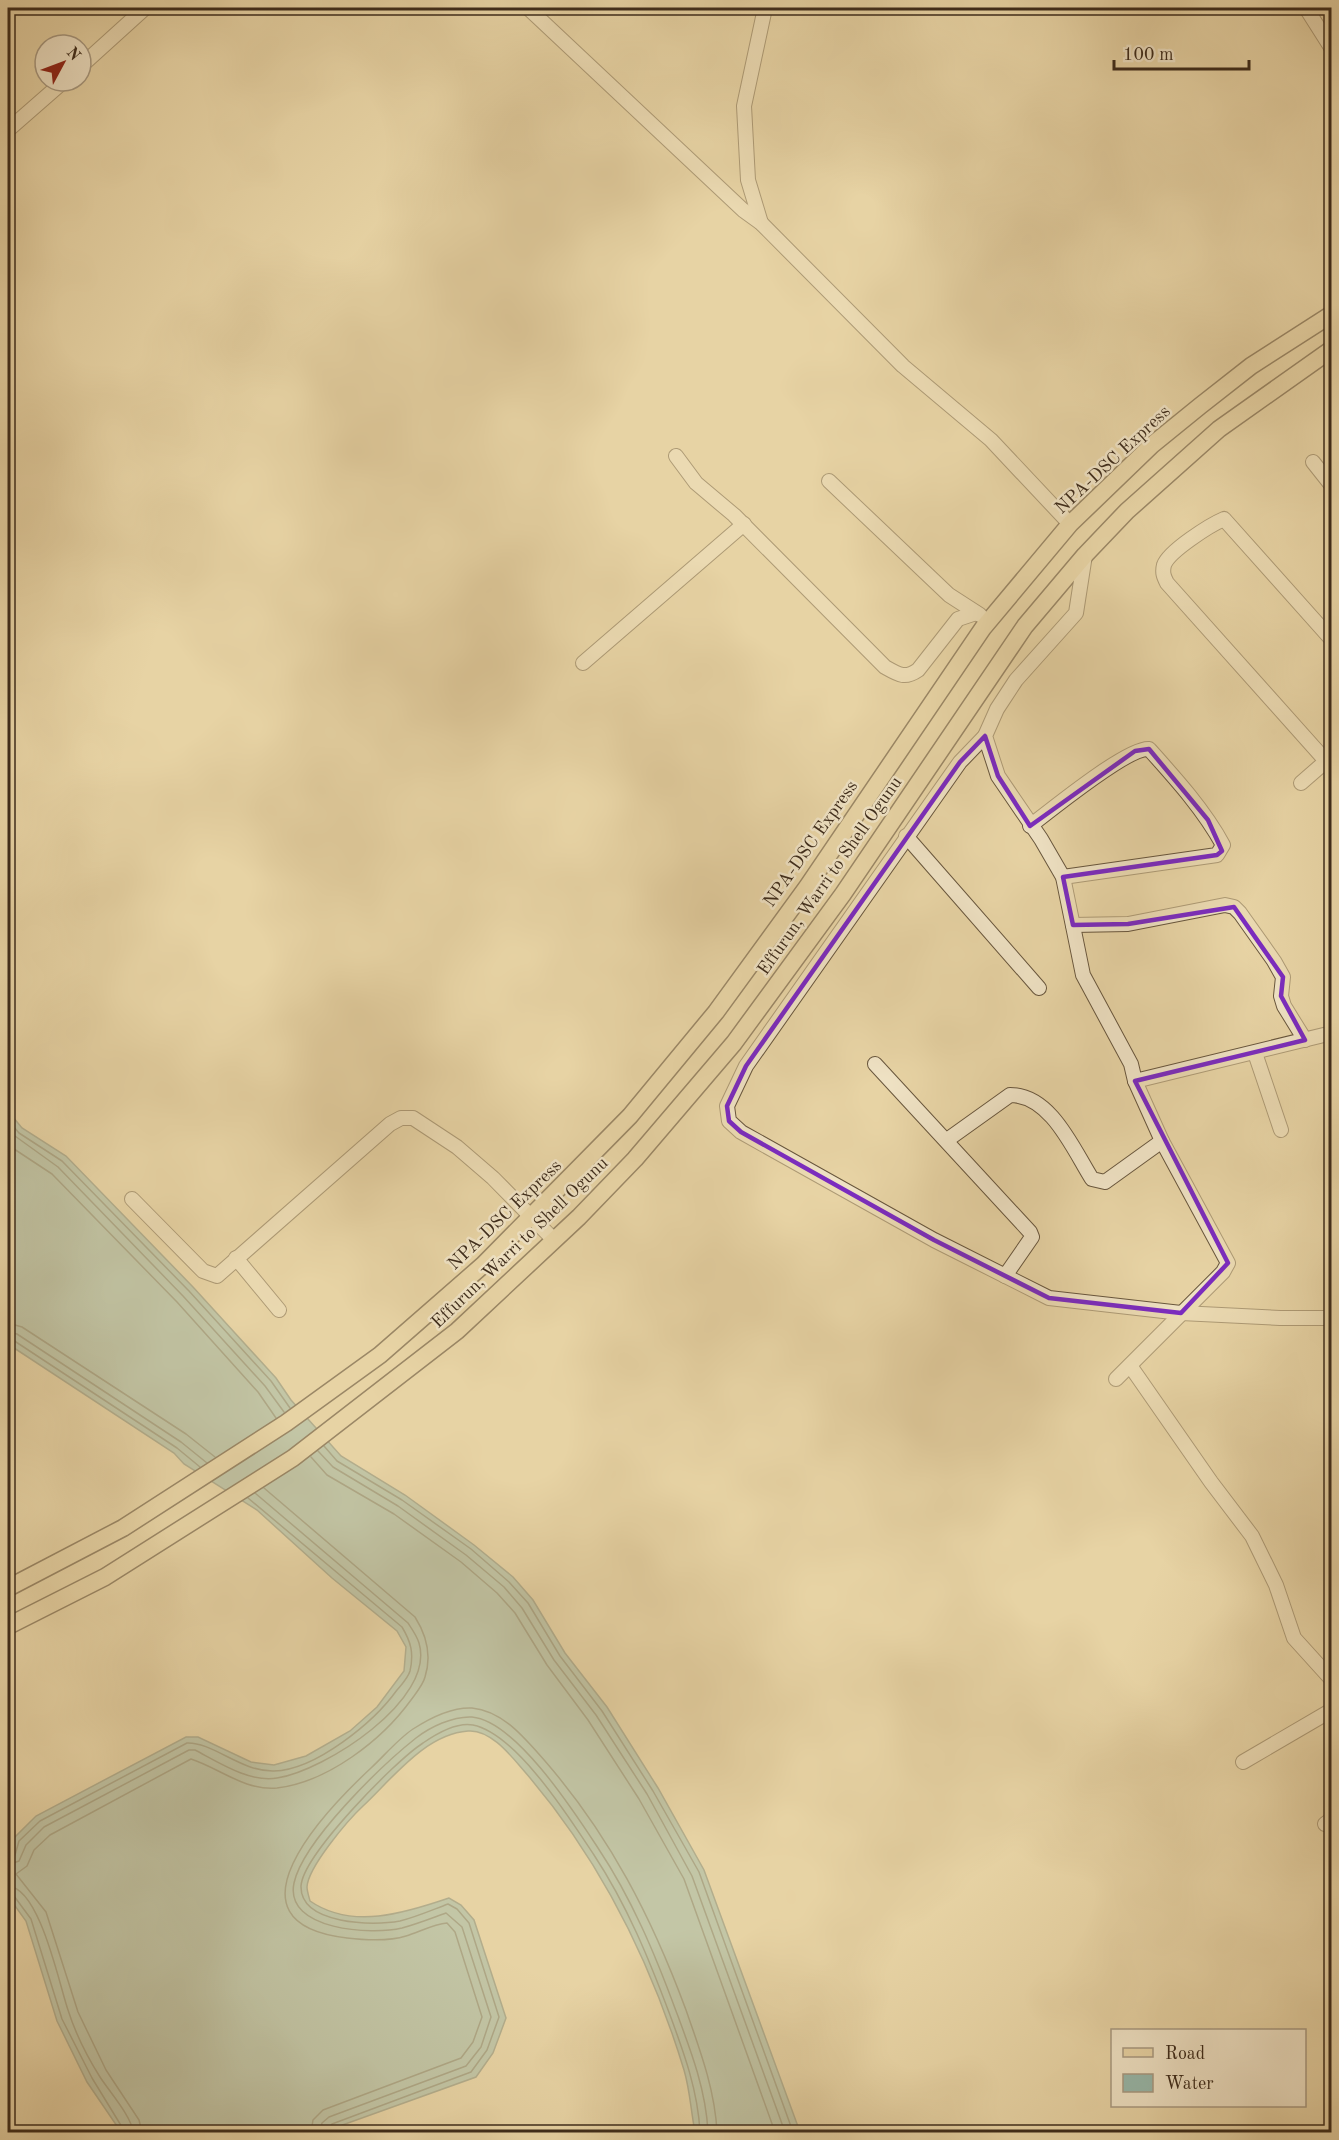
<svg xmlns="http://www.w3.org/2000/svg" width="1339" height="2140" font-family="'Old Standard TT',serif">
  <rect width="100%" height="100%" fill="#e7d3a4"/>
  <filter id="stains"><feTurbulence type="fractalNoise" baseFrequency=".00333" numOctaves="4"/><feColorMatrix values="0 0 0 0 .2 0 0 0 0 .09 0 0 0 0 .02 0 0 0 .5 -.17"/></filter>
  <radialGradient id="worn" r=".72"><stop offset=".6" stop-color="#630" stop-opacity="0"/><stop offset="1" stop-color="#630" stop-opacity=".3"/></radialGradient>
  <path fill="#97b7a9" stroke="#737f70" stroke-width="1.5" d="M8,1111L22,1128L66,1156L193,1287L276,1378L291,1400L341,1456L405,1495L474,1545L513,1577L533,1600L565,1653L607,1707L658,1788L704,1870L800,2132H695C691,2112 690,2090 684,2070C651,1962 599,1858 525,1772C512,1757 491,1729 468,1731C425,1734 392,1779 363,1806C348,1820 308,1867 307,1887C307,1891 309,1897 310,1901C352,1930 405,1913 449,1898L461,1905L474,1920L506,2018L493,2053L476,2077L323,2132H121L87,2082L57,2021L26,1921L10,1899L8,1859L14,1838L36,1816L186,1737H198L251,1762L274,1765L306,1756L350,1731L377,1707L404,1671L406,1647L397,1631L332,1578L257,1510L184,1464L174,1453L8,1344Z"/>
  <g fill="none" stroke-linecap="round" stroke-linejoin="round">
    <g stroke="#6a7262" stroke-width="1.5">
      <path d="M8,1120L19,1133L62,1161L189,1291L271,1381L290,1408"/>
      <path d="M8,1131L58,1167L183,1296L265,1386L284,1412"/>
      <path d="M8,1145L52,1174L177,1302L258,1392L276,1418"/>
      <path d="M8,1323L22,1327L186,1434L215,1457"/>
      <path d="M8,1332L17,1334L181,1442L207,1463"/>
      <path d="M8,1339L13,1340L177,1448L200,1467"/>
      <path d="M324,1446L337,1461L402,1500L471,1549L509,1582L528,1603L560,1656L602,1711L653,1791L699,1872L793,2132"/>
      <path d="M318,1451L333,1467L398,1506L466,1555L504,1587L522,1608L554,1660L596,1715L647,1794L692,1876L785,2132"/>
      <path d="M311,1457L327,1475L394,1514L461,1562L497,1593L515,1613L547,1665L588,1720L639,1799L684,1879L775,2132"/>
      <path d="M8,1858L15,1855L19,1841L40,1821L187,1743C213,1742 241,1772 274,1771C316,1770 374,1722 397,1690C402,1684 408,1678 410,1671C414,1653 411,1642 402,1627L248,1498"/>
      <path d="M8,1865L19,1861L26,1845L44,1827L189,1750H195C218,1762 250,1783 277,1778C324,1771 436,1700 419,1643C417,1636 412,1629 408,1623L255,1493"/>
      <path d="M8,1886C40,1888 59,1984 68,2010C75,2032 88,2058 100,2077C109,2091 132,2117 133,2132"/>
      <path d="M8,1894L14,1896L31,1919L62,2019L92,2078L125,2132"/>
      <path d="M142,2132L139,2120L106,2070L78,2012L46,1912L16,1874L27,1866L34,1850L50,1835L191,1759C219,1768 245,1791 277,1788C328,1782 382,1740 411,1700C416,1693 423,1685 425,1677C432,1655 427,1636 415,1617L264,1488"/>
      <path d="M311,2132L313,2120L323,2110L461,2058L473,2042L482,2017L455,1932L447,1923C434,1924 419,1932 406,1936C390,1941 364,1940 347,1938C217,1923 325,1811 371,1768C384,1756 398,1739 413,1729C430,1718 452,1707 472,1708C504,1711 526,1740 545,1761C610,1836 652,1918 686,2010C700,2050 715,2090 717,2132"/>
      <path d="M320,2132L322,2123L329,2117L466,2066L481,2047L491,2017L462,1927L446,1913C432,1918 417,1924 402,1928C373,1935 284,1931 294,1883C303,1841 382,1765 416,1738C430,1727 453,1716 472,1717C516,1721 575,1813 598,1848C632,1899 655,1954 676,2011C691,2051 706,2090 708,2132"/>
      <path d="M327,2132L332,2124L471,2072L487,2050L499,2017L469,1923L457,1909L448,1904C432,1910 416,1917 400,1921C374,1926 300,1925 301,1886C303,1855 395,1761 423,1743C436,1734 457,1722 473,1725C517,1734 570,1819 594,1855C627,1905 649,1959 670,2015C684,2053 698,2091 700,2132"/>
    </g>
    <g stroke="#68563d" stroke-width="16">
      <g id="minor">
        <path d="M528,8L743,210L761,223L903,366L991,440L1070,524"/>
        <path d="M1306,8L1332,49"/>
        <path d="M81,66L145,8"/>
        <path d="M8,130L64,81"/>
        <path d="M761,223L748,180L744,106L765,8"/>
        <path d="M676,456L696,483L734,515L885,667C899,675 905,679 918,670L958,619L976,613"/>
        <path d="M1313,462L1332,486"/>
        <path d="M829,481L949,595L980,615"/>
        <path d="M1085,555L1076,613L1016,680L997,709L985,736L998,776L1041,839L1063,877L1083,975L1131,1064L1135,1081L1162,1141L1228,1263L1223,1272L1116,1379"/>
        <path d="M583,663L744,524"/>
        <path d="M985,736L960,762L746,1066L727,1106L729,1121L741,1132L934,1240L1049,1298L1181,1313L1280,1318H1332"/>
        <path d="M1326,761L1167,583C1164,577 1162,573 1164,565C1169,551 1210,525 1224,519L1332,640"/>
        <path d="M1301,783L1332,756"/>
        <path d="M1030,826C1051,810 1128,747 1149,749C1176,779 1204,810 1223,845L1217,855L1063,877"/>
        <path d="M906,836L1039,988"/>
        <path d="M1073,925L1128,924L1225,905L1234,907L1240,913L1274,961L1283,977L1281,996L1284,1006L1305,1040"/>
        <path d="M1255,1053L1281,1130"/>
        <path d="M875,1064L1030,1232L1032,1237L1005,1276"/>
        <path d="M1135,1081L1332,1033"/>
        <path d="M947,1140L1010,1095C1051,1095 1073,1149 1092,1179L1105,1182L1162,1141"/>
        <path d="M132,1199L203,1271L217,1276L390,1124L401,1118H413L457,1147L493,1178L554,1240"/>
        <path d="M236,1258L279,1310"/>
        <path d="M1131,1367L1211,1482L1252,1536L1276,1585L1294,1638L1332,1680"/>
        <path d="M1243,1762L1332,1710"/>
        <path d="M1325,1824L1332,1819"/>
      </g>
    </g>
    <g stroke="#3e2c1b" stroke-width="19">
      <g id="major">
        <path d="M8,1588L123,1528L286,1423L380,1355L483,1265L630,1116L716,1012L807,887L983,628L1070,524L1152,445L1200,406L1251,366L1332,314"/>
        <path d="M8,1626L105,1577L293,1458L457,1331L579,1217L635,1159L734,1043L843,894L1025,626L1085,555L1127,511L1219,429L1332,349"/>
      </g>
    </g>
    <use href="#minor" stroke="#efe2c4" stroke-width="14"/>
    <use href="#major" stroke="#e7d3a4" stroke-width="16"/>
  </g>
  <path d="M0 0H1339V2140H0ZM985,736L998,776L1030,826L1135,751L1149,749L1208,820L1222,851L1217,855L1063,877L1073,925L1128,924L1234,907L1283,977L1281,996L1305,1040L1135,1081L1228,1263L1181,1313L1049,1298L934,1240L741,1132L729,1121L727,1106L746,1066L960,762Z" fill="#e7d3a4" fill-opacity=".55" fill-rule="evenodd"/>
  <path fill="none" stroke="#7b2cbf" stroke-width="4.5" stroke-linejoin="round" d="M985,736L998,776L1030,826L1135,751L1149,749L1208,820L1222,851L1217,855L1063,877L1073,925L1128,924L1234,907L1283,977L1281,996L1305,1040L1135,1081L1228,1263L1181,1313L1049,1298L934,1240L741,1132L729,1121L727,1106L746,1066L960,762Z"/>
  <g text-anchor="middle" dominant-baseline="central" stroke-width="5" stroke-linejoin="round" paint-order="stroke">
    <g font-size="18" fill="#3e2c1b" stroke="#efe2c4">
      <text transform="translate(1113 460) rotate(-43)">NPA-DSC Express</text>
      <text transform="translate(811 844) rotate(-55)">NPA-DSC Express</text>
      <text transform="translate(830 876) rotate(-55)">Effurun, Warri to Shell Ogunu</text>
      <text transform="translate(505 1215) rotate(-44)">NPA-DSC Express</text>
      <text transform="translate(520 1243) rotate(-44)">Effurun, Warri to Shell Ogunu</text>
    </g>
  </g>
  <rect width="1339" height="2140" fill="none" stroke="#e7d3a4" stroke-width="30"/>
  <rect x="9" y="9" width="1321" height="2122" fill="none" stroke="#3e2c1b" stroke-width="3"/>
  <rect x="15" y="15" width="1309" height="2110" fill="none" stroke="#3e2c1b" stroke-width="1.5"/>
  <rect x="1111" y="2029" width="195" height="78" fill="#efe2c4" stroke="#a89980" stroke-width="1.5"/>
  <rect x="1123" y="2048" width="30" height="9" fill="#e7d3a4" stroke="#a89980" stroke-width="1.5"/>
  <text x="1165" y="2059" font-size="18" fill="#3e2c1b">Road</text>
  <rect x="1123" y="2074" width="30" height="18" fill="#97b7a9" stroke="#a89980" stroke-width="1.5"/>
  <text x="1165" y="2089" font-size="18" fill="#3e2c1b">Water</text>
  <g transform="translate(63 63) rotate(49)"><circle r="28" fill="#efe2c4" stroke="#a89980" stroke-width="1.5"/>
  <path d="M0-4.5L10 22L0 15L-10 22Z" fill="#8f2418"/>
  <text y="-9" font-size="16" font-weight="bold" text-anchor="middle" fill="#3e2c1b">N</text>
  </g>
  <path d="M1114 60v9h135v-9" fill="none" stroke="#3e2c1b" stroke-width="3"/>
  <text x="1123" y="60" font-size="18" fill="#3e2c1b" stroke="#efe2c4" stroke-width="4.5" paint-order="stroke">100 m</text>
  <rect width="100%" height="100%" filter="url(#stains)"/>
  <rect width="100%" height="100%" fill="url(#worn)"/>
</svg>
